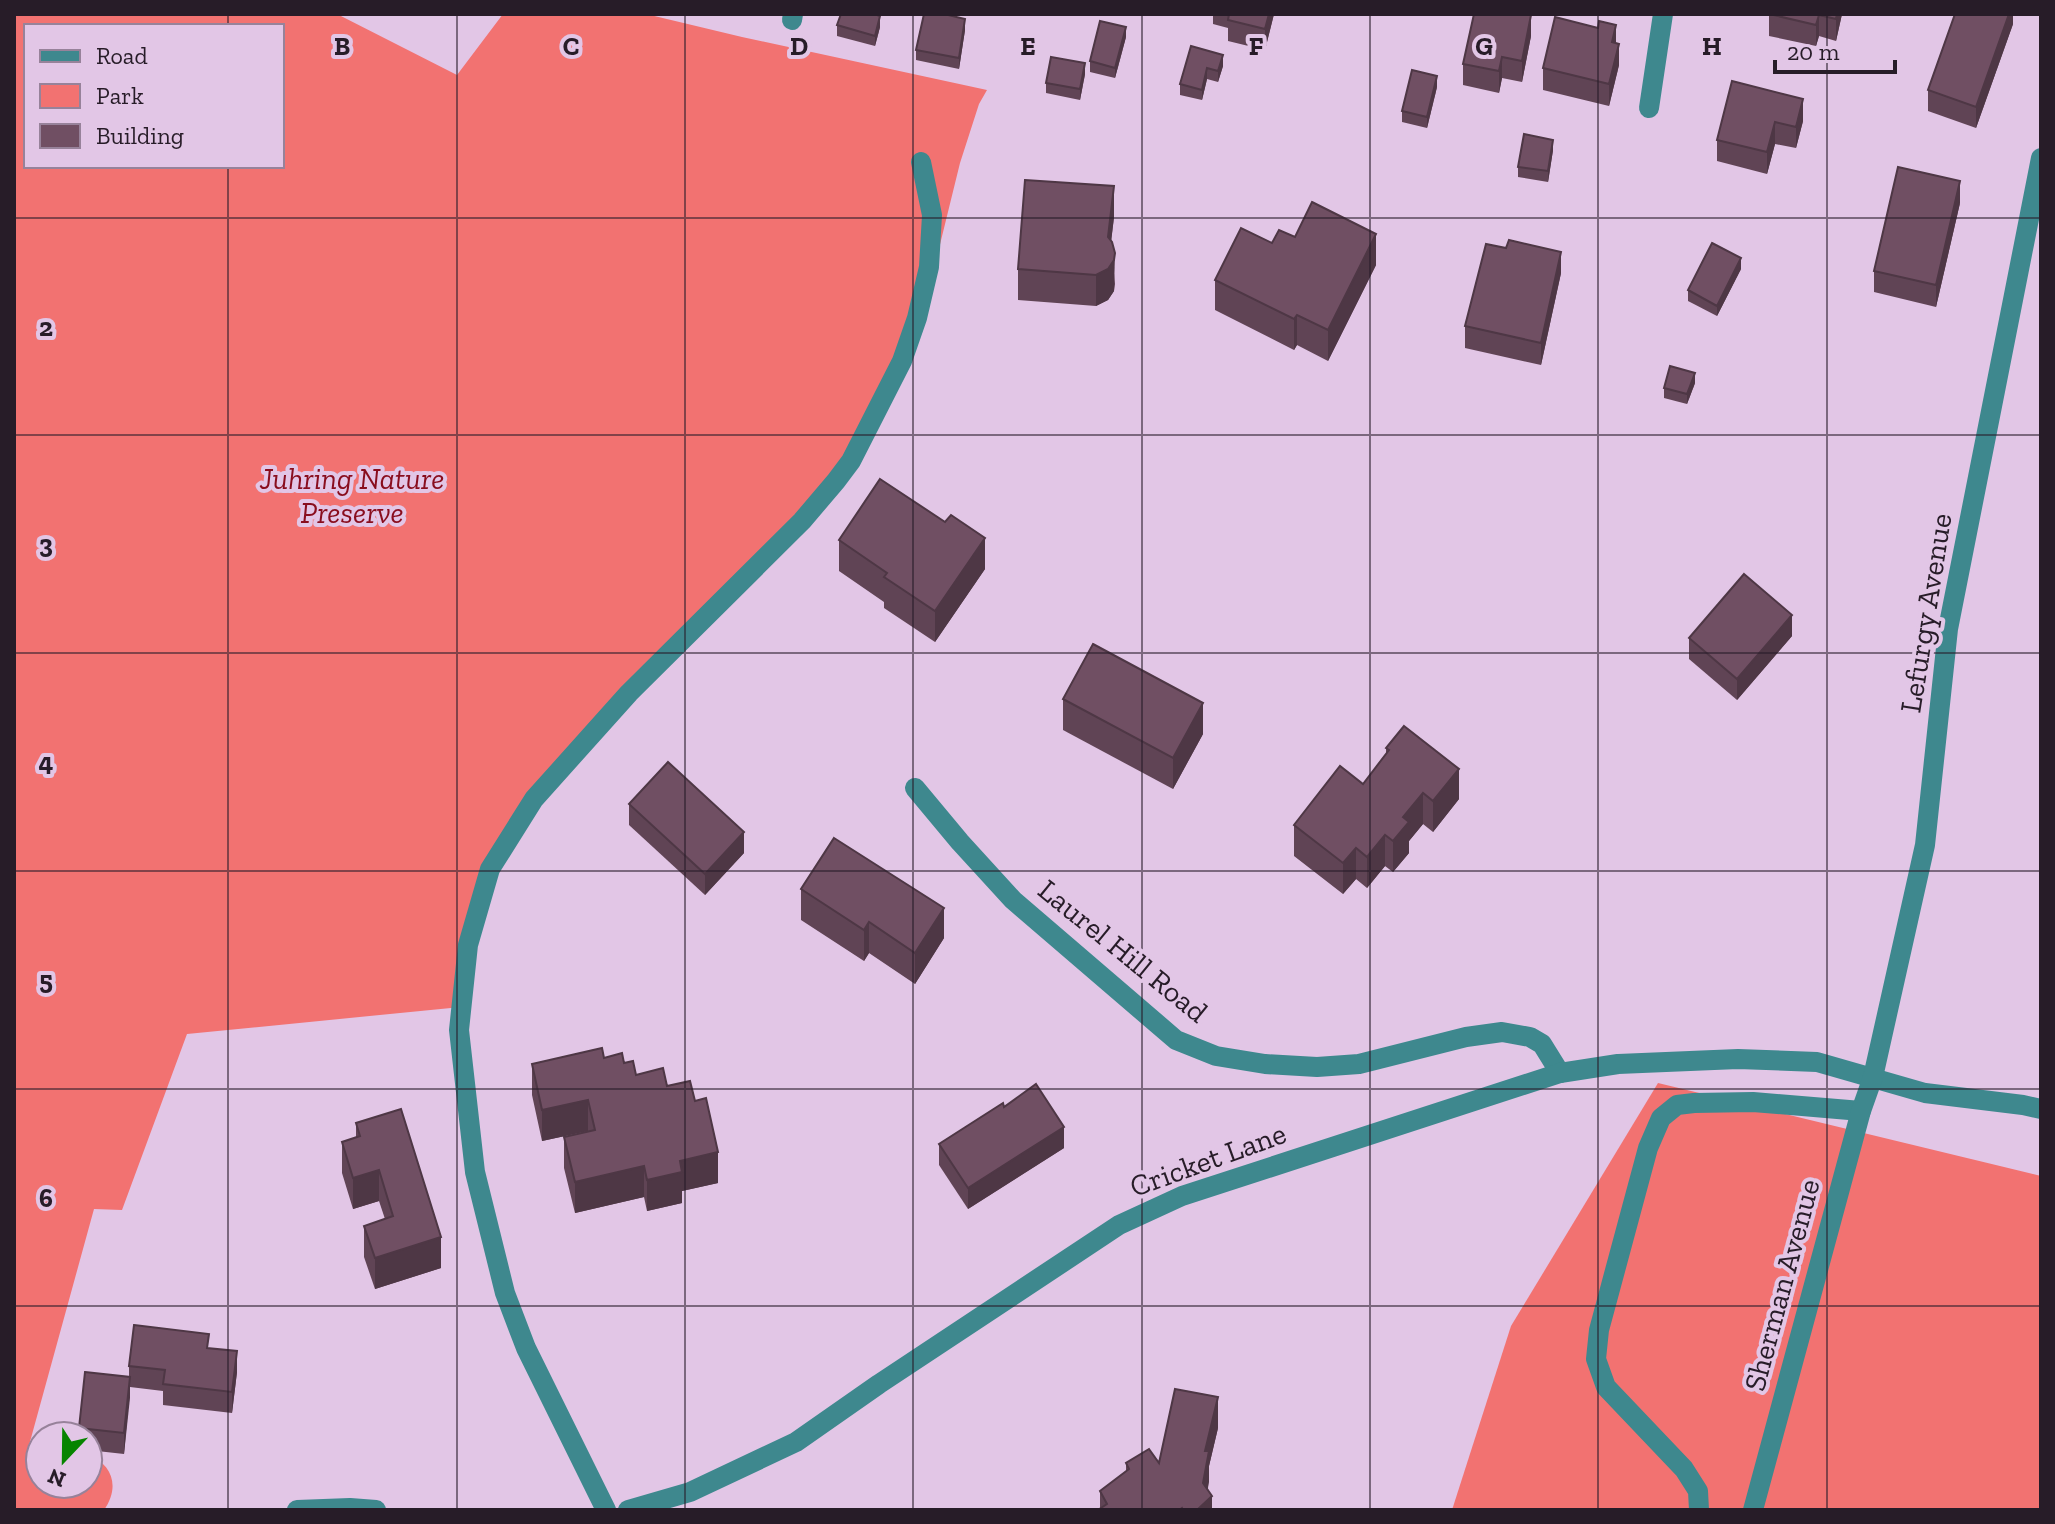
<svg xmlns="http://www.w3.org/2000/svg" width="2055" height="1524" font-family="'Zilla Slab',serif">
  <rect width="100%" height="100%" fill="#e2c6e6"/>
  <g fill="#f27271" fill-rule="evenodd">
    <path d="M14,14H337L457,75L503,14H646L742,37L987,90L979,104L960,163L932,277L859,457L629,693L490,869L461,1007L187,1034L122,1210L94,1209L28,1449L40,1450V1484H88V1454C113,1465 120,1487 104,1510H14ZM26,26H282V166H26Z"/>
    <path d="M1658,1083L2041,1176V1510H1452L1511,1326Z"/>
  </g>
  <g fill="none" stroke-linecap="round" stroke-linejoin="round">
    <g stroke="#3e888e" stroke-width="20">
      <path d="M792,20L793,14"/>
      <path d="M1649,108L1663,14"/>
      <path d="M915,788L960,842L1013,900L1176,1040L1216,1056L1265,1064L1317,1067L1359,1064L1466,1037L1502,1032L1530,1037L1542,1044L1560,1073"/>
      <path d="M297,1510L350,1508L376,1510"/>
      <path d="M606,1510L526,1348L505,1293L475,1172L459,1030L468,945L490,869L534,799L629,693L802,521L836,481L851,461L902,361L917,318L929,267L932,215L921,162"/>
      <path d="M628,1510L690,1492L796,1442L879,1384L1119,1225L1182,1196L1560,1073L1618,1064L1738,1059L1817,1062L1925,1093L2023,1105L2041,1109"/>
      <path d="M1699,1510L1698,1491L1684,1469L1606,1387L1596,1359L1599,1330L1648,1148L1661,1118L1677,1105L1694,1103L1753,1102L1861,1111"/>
      <path d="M1753,1510L1861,1111L1873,1077L1925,845L1948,629L2041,158"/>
    </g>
  </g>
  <g fill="#604455">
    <path d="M1213,14H1274L1265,50L1228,41V28L1213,24Z"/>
    <path d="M1769,14H1842L1836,41L1819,36L1816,46L1769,36Z"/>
    <path d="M2013,14V24L1976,128L1928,111V90Z"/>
    <path d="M837,25L880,27L875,46L837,36Z"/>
    <path d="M965,30L959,69L916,60V50Z"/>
    <path d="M1531,36L1522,82L1502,78L1499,93L1463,85V64Z"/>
    <path d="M1126,37L1115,78L1090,72V61Z"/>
    <path d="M1616,43L1619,65L1609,106L1543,90V68Z"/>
    <path d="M1191,46L1223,66L1218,82L1207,79L1202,100L1180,95V84Z"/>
    <path d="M1085,74L1080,100L1046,93V83Z"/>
    <path d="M1732,81L1803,121L1796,148L1775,144L1767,174L1717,161V140Z"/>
    <path d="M1437,87L1427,128L1402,122V111Z"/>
    <path d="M1553,150L1548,182L1518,177V167Z"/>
    <path d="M1960,203L1936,307L1874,292V271Z"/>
    <path d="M1114,217L1111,241L1115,284L1114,291L1108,300L1096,306L1018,300V269Z"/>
    <path d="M1295,237L1376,265L1328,361L1297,345L1294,350L1215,310V280L1272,243Z"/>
    <path d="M1741,269L1717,316L1688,301V290Z"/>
    <path d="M1561,273L1541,365L1465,348V326Z"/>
    <path d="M1695,383L1687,404L1664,398V388Z"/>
    <path d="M839,540L985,569L935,642L884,608V602L839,571Z"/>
    <path d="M1792,636L1737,700L1689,659V638Z"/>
    <path d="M1063,699L1203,734L1173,789L1063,730Z"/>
    <path d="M1386,748L1459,799L1433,832L1423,824L1409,841V853L1393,872L1385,866L1367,888L1356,879L1343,894L1294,856V825L1363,784L1386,754Z"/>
    <path d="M629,804L744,853L705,895L629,825Z"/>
    <path d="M801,889L944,938L915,984L869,953L864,961L801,920Z"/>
    <path d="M604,1058L624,1063L636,1075L667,1086L695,1101L718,1183L682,1191V1203L647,1211L644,1197L575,1213L564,1168V1137L588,1131L542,1141L532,1095V1064Z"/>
    <path d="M356,1123L441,1268L375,1289L364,1257V1226L385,1219L379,1201L353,1209L342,1173V1142L356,1138Z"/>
    <path d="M939,1144L1064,1148L968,1209L939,1165Z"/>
    <path d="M209,1348L237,1372L232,1413L163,1405V1391L130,1387L124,1454L88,1450V1436H79V1428L129,1377V1366Z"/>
    <path d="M1218,1428L1209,1466L1208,1489L1212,1510H1098L1100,1509V1491L1126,1472V1463H1159Z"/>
  </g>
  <g fill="#4e3745">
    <path d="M1269,14H1274L1265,50V29Z"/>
    <path d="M1837,14H1842L1836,41V19Z"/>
    <path d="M2009,14H2013V24L1976,128V107Z"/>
    <path d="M1531,15V36L1522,82V61Z"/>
    <path d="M1819,15V36L1816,46V25Z"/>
    <path d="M880,16V27L875,46V36Z"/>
    <path d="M965,19V30L959,69V58Z"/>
    <path d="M1616,25V46L1612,42Z"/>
    <path d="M1126,27V37L1115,78V68Z"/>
    <path d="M1619,44V65L1609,106V84Z"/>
    <path d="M1223,55V66L1218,82V71Z"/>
    <path d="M1502,57V78L1499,93V71Z"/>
    <path d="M1085,63V74L1080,100V89Z"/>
    <path d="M1207,68V79L1202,100V90Z"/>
    <path d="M1437,76V87L1427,128V117Z"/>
    <path d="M1803,99V121L1796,148V127Z"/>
    <path d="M1775,122V144L1767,174V152Z"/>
    <path d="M1553,140V150L1548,182V171Z"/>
    <path d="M1960,181V203L1936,307V285Z"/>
    <path d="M1114,186V217L1108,268V237Z"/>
    <path d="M1376,234V265L1328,361V330Z"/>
    <path d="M1561,252V273L1541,365V343Z"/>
    <path d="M1115,253L1114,291L1108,300L1096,306V275Z"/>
    <path d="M1741,258V269L1717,316V306Z"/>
    <path d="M1297,315V345L1294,350V319Z"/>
    <path d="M1695,373V383L1687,404V394Z"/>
    <path d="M985,538V569L935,642V611Z"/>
    <path d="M1792,615V636L1737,700V679Z"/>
    <path d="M1203,703V734L1173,789V758Z"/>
    <path d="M1459,769V799L1433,832V801Z"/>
    <path d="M1423,793V824L1409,841V853L1393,872V841L1403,817Z"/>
    <path d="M744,832V853L705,895V874Z"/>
    <path d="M1385,835V866L1367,888V857Z"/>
    <path d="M1356,848V879L1343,894V863Z"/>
    <path d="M944,908V938L915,984V953Z"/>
    <path d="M869,922V953L864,961V930Z"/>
    <path d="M588,1100V1131L542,1141V1110Z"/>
    <path d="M1064,1127V1148L968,1209V1188Z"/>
    <path d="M718,1152V1183L682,1191V1203L647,1211V1180L680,1161Z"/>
    <path d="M644,1166V1197L575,1213V1182Z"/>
    <path d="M379,1170V1201L353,1209V1178Z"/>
    <path d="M441,1237V1268L375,1289V1258Z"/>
    <path d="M237,1351V1372L232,1413V1392Z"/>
    <path d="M130,1377V1398L124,1454V1433Z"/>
    <path d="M1218,1397V1428L1209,1466V1482L1205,1502L1212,1496V1510H1197L1203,1483L1205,1451Z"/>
  </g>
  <g fill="#704f63" stroke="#4e3745" stroke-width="2">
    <path d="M841,14H874L880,16L875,36L837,25Z"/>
    <path d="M924,14H944L965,19L959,58L916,50Z"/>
    <path d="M1229,14H1269L1265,29L1228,20Z"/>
    <path d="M1474,14H1524L1531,15L1522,61L1502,57L1499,71L1463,64Z"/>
    <path d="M1769,14H1837L1836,19L1819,15L1816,25Z"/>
    <path d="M1955,14H2009L1976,107L1928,90Z"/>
    <path d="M1555,17L1598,28L1599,21L1616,25L1612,42L1619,44L1609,84L1543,68Z"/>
    <path d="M1100,21L1126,27L1115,68L1090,61Z"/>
    <path d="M1191,46L1223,55L1218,71L1207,68L1202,90L1180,84Z"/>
    <path d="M1051,57L1085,63L1080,89L1046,83Z"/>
    <path d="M1412,70L1437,76L1427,117L1402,111Z"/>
    <path d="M1732,81L1803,99L1796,127L1775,122L1767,152L1717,140Z"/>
    <path d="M1524,134L1553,140L1548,171L1518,167Z"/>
    <path d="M1898,167L1960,181L1936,285L1874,271Z"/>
    <path d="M1025,180L1114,186L1108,237L1112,242L1115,253L1114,260L1108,269L1096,275L1018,269Z"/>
    <path d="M1312,202L1376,234L1328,330L1297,315L1294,319L1215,280L1241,228L1272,243L1279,230L1295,237Z"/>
    <path d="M1509,240L1561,252L1541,343L1465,326L1486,244L1506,248Z"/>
    <path d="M1712,243L1741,258L1717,306L1688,290Z"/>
    <path d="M1670,366L1695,373L1687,394L1664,388Z"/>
    <path d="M880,479L945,522L951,515L985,538L935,611L884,577L887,573L839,540Z"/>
    <path d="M1744,574L1792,615L1737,679L1689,638Z"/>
    <path d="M1093,644L1203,703L1173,758L1063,699Z"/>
    <path d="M1404,726L1459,769L1433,801L1423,793L1403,817L1409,822L1393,841L1385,835L1367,857L1356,848L1343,863L1294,825L1340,766L1363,784L1389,750L1386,748Z"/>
    <path d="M668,762L744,832L705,874L629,804Z"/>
    <path d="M834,838L944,908L915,953L869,922L864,930L801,889Z"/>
    <path d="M602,1048L604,1058L622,1053L624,1063L633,1061L636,1075L663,1068L667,1086L690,1081L695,1101L706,1098L718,1152L680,1161L682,1172L647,1180L644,1166L575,1182L564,1137L595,1130L588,1100L542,1110L532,1064Z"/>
    <path d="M1036,1084L1064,1127L968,1188L939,1144L1003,1103L1004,1107Z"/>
    <path d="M401,1109L441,1237L375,1258L364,1226L393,1216L379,1170L353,1178L342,1142L360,1136L356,1123Z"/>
    <path d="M134,1325L209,1334L207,1348L237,1351L232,1392L163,1384L165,1370L129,1366Z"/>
    <path d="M85,1372L130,1377L124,1433L79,1428Z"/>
    <path d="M1175,1389L1218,1397L1205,1451H1209L1203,1483L1212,1496L1197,1510H1183L1182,1508L1179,1510H1098L1107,1504L1100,1491L1129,1469L1126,1463L1149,1449L1159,1463Z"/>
  </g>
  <path fill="none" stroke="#271c28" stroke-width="2" stroke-opacity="0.55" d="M228,14V26M457,14V1510M685,14V1510M913,14V1510M1142,14V1510M1370,14V1510M1598,14V1510M1827,14V1510M228,166V1510M14,218H2041M14,435H2041M14,653H2041M14,871H2041M14,1089H2041M14,1306H2041"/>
  <g text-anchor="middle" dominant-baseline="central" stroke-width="8" stroke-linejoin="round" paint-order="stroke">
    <g font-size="30" font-style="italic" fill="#890d1e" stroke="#e2c6e6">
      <text x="352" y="479">Juhring Nature<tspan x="352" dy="34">Preserve</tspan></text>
    </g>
    <g font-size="30" fill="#271c28" stroke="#e2c6e6">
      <text transform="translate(1926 613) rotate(-81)">Lefurgy Avenue</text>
      <text transform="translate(1123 951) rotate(39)">Laurel Hill Road</text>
      <text transform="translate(1208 1160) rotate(-20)">Cricket Lane</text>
      <text transform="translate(1782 1285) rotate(-75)">Sherman Avenue</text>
    </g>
  </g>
  <g font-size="26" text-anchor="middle" font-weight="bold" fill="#271c28" stroke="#e2c6e6" stroke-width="8" stroke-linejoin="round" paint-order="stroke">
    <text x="342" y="55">B</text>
    <text x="571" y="55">C</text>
    <text x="799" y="55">D</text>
    <text x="1028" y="55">E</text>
    <text x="1256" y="55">F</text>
    <text x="1484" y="55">G</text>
    <text x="1712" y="55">H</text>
    <text x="46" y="336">2</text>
    <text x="46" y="553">3</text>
    <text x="46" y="771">4</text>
    <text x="46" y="989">5</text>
    <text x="46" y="1207">6</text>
  </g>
  <rect width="2055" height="1524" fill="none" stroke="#271c28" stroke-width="32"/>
  <rect x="24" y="24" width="260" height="144" fill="#e2c6e6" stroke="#97829a" stroke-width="2"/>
  <rect x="40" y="50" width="40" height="12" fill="#3e888e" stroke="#97829a" stroke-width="2"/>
  <text x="96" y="64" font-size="24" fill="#271c28">Road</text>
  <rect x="40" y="84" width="40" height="24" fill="#f27271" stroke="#97829a" stroke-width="2"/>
  <text x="96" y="104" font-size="24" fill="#271c28">Park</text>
  <rect x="40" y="124" width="40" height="24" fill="#704f63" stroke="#97829a" stroke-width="2"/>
  <text x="96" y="144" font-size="24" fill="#271c28">Building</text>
  <g transform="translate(64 1460) rotate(202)"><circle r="38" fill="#e2c6e6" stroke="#97829a" stroke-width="2"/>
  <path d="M0-6L14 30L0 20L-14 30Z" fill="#078400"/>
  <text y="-12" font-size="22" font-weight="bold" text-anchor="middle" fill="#271c28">N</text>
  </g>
  <path d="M1775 60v12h120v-12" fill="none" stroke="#271c28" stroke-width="4"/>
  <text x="1787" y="60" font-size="24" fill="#271c28" stroke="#e2c6e6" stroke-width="6" paint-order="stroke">20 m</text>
</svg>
